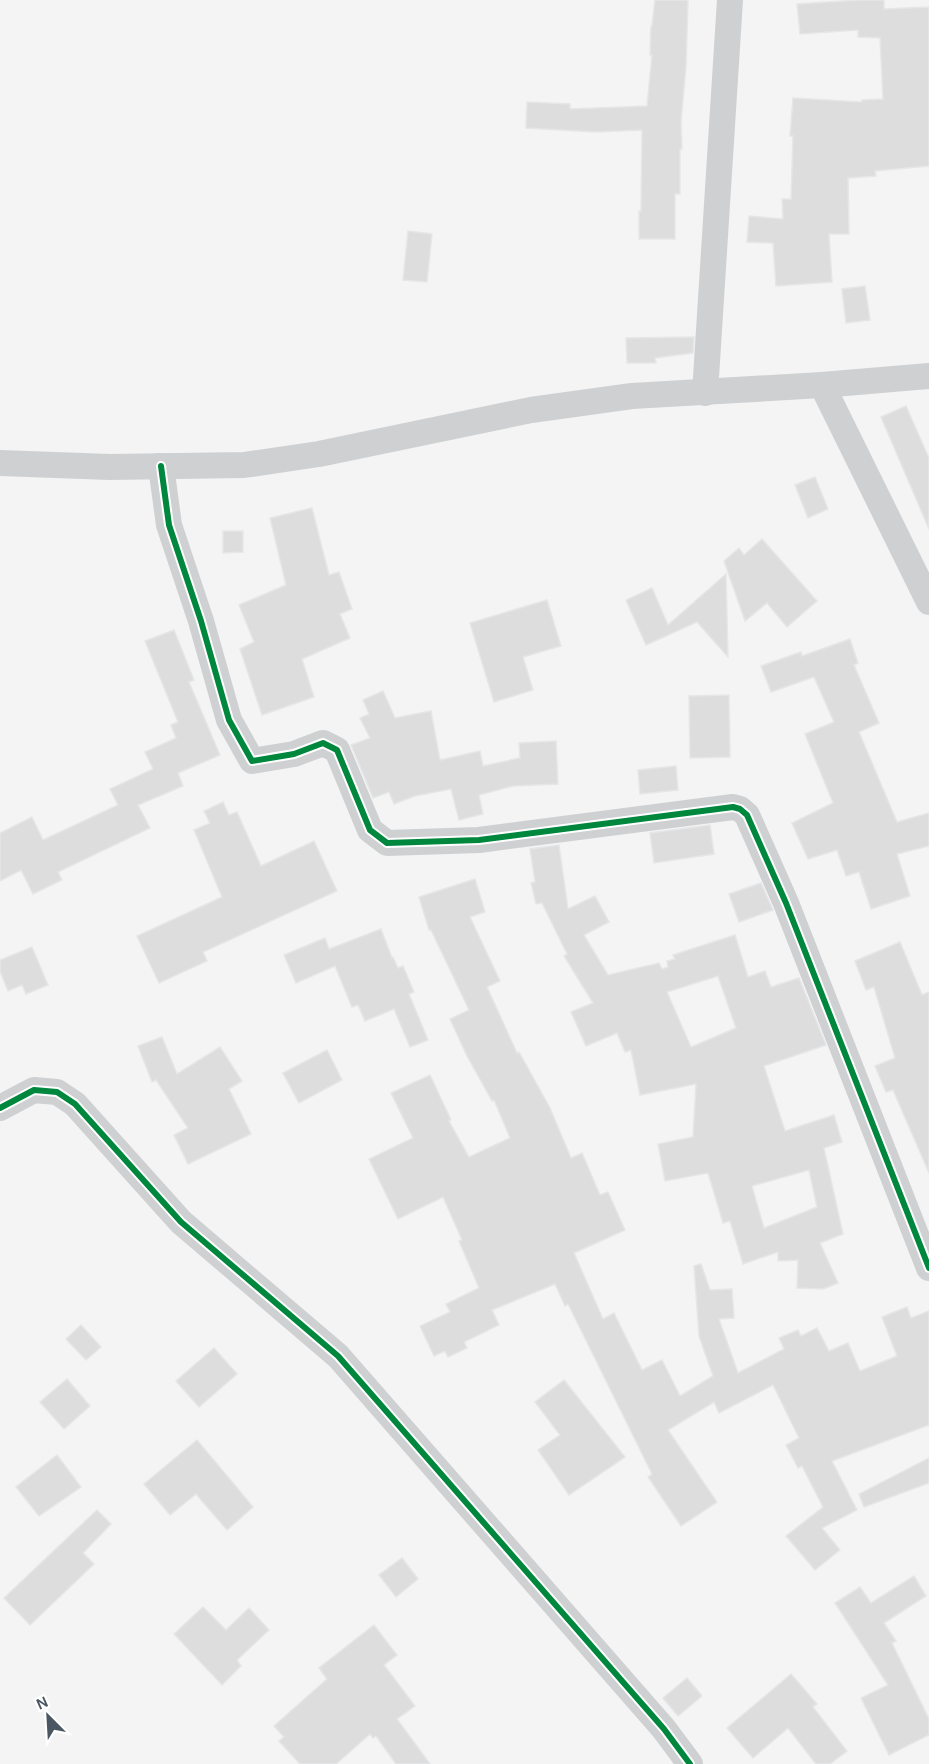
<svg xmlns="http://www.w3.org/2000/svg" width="929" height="1764" font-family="Karla,sans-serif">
  <rect width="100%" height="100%" fill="#f4f4f4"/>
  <g fill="#ddddde" stroke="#e5e6e7" stroke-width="1.5" fill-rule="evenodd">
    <path d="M655,0H688L686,67L681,122L682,149H680V194H675V239H639V211H641L642,130L596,132L526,128L527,102L570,104V109L647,106L652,55H650L651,26H652Z"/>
    <path d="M859,0H884V9L929,7V166L875,171L876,176L848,178L849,234H829L832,282L776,286L773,243L747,242L749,216L783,219L782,199H791L793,136H790L793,98L862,102V100L883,99L880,38L858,37V30L800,34L797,4Z"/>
    <path d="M408,231L432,234L427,282L403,280Z"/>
    <path d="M865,286L870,320L846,323L842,289Z"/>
    <path d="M694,337L693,353L655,358L656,363H627L626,338Z"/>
    <path d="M906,406L929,458V529L881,417Z"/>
    <path d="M815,477L828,509L808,518L795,485Z"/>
    <path d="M312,508L329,575L339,572L352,609L340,614L350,638L302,659L314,697L262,715L240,649L254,642L239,605L286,585L270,518Z"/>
    <path d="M223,531H243V552L223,553Z"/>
    <path d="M762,539L817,601L787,627L767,603L745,621L724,561L739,548L744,555Z"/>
    <path d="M726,574L728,657L697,622L646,645L626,600L652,588L668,625Z"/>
    <path d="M547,600L561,646L523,657L533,690L494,702L470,623Z"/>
    <path d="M174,630L194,680L189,682L220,755L178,773L183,786L138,805L150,828L58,872L62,880L33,894L21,870L0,881V833L32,817L43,840L118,805L110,789L153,769L145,752L176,738L171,725L178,722L145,641Z"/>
    <path d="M850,639L858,663L854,665L879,723L859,732L897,822L929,813V846L897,854L910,896L871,909L859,872L846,876L837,850L808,859L792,823L833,803L805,734L834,722L814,677L771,692L761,666L801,652L802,656Z"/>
    <path d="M383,691L395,718L431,711L440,760L480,751L483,766L520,758L519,743L556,741L558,784L513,786L479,795L483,814L459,820L451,789L415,796L394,804L389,792L373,798L351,745L370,738L360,718L369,714L363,700Z"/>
    <path d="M729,695L730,757L690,758L689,696Z"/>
    <path d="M676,766L678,790L640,794L638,770Z"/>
    <path d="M223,802L229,815L237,812L261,866L314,841L337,891L203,952L207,961L159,983L137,936L222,897L194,830L210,823L204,811Z"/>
    <path d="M710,825L714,854L654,863L650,833Z"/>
    <path d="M559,845L568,909L595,896L609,922L584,935L608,975L659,963L662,969L668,967L667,961L675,959L673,955L735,935L748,977L765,971L771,987L799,978L826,1045L764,1066L785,1131L834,1115L842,1142L824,1148L843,1234L820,1243L838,1283L823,1289L797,1288L798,1260L778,1261V1252L743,1264L730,1221L723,1223L708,1173L665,1181L658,1144L693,1137L696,1084L640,1095L631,1050L625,1052L617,1033L586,1046L571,1012L593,1003L564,956L567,954L542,903L536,904L531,883L535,882L530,849ZM718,976L736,1028L691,1047L667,992ZM809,1170L817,1207L764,1228L752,1186Z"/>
    <path d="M475,879L485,912L470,917L500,981L487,987L517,1053L519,1052L550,1108L571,1158L582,1153L600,1195L608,1192L625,1230L574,1253L603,1319L614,1313L642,1370L662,1360L680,1396L713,1376L699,1336L694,1266L701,1264L710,1290L732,1289L734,1318L719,1319L738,1373L784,1349L779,1338L798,1330L801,1336L817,1328L829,1351L848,1343L860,1371L897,1356L882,1317L907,1307L911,1318L929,1311V1425L832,1461L857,1510L822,1528L840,1550L815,1570L786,1536L823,1507L802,1466L798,1468L786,1445L799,1438L773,1385L719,1413L714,1402L668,1430L717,1502L681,1526L648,1477L652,1474L568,1304L565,1306L555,1284L492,1310L499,1325L464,1342L467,1348L448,1357L445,1351L434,1356L420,1326L450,1312L446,1304L479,1288L459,1241L462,1240L443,1197L398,1219L369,1159L413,1138L391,1093L430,1075L451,1120L449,1121L469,1157L510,1138L494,1100L492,1101L467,1056L450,1019L469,1010L431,930H429L419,897Z"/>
    <path d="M761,883L773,910L739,922L729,894Z"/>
    <path d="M381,929L392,958L393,957L398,968L403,966L414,992L409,994L428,1040L410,1047L394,1009L365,1021L358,1005L352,1007L335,966L296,983L284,955L325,938L329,949Z"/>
    <path d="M900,942L922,995L929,992V1173L893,1090L886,1092L875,1066L895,1058L874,987L866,990L855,961Z"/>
    <path d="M32,947L48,985L26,994L22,985L8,991L0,971V960Z"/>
    <path d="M162,1037L177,1074L220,1047L242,1081L229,1089L251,1134L188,1164L174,1135L188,1128L156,1080L152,1082L138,1046Z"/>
    <path d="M327,1050L342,1080L299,1103L283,1073Z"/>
    <path d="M81,1325L101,1347L86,1360L66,1339Z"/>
    <path d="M214,1348L237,1374L199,1407L176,1381Z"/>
    <path d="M67,1379L90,1406L64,1429L40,1402Z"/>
    <path d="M564,1380L625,1457L569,1495L538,1450L560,1435L535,1402Z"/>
    <path d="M197,1440L253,1507L227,1530L196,1494L170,1515L144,1484Z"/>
    <path d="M57,1455L81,1487L39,1516L16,1487Z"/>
    <path d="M929,1458V1483L864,1507L859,1494Z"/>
    <path d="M97,1510L111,1524L83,1553L94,1564L30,1625L4,1598Z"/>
    <path d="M402,1558L418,1579L396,1597L379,1575Z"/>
    <path d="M914,1576L926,1596L884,1623L896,1641L892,1643L929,1719V1735L889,1755L861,1698L888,1685L835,1603L860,1587L871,1603Z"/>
    <path d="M203,1607L226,1630L249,1608L269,1630L237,1660L241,1666L222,1685L174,1634Z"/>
    <path d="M374,1625L397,1655L384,1665L415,1706L397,1719L430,1764H396L376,1736L373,1738L370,1734L336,1764H300L279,1741L284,1737L274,1726L327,1679L319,1668Z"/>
    <path d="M791,1674L817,1704L813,1707L847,1751L830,1764H816L788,1728L753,1758L727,1728Z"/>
    <path d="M687,1678L702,1696L678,1716L663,1698Z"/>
  </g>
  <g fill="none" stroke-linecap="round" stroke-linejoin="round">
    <g stroke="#ced0d2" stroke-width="26">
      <path d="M822,385L929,602"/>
      <path d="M705,393L730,0"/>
      <path d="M0,463L110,467L244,465L319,454L531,410L632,396L822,385L929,376"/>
      <path d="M161,466L169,525L201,621L229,720L252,761L294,754L323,743L337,750L370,830L387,843L479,840L733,807L740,809L747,815L786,903L929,1268"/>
      <path d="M0,1108L34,1090L57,1092L75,1104L181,1222L338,1356L664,1729L690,1764"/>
    </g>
    <g stroke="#fff" stroke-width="10">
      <g id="cycleway">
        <path d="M161,466L169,525L201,621L229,720L252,761L294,754L323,743L337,750L370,830L387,843L479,840L733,807L740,809L747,815L786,903L929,1268"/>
        <path d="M0,1108L34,1090L57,1092L75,1104L181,1222L338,1356L664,1729L690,1764"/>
      </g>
    </g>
    <use href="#cycleway" stroke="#00873e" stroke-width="6"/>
  </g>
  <g transform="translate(48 1716) rotate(336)" stroke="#ffffff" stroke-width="4.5" paint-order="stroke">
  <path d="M0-4.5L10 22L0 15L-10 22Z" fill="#4a5661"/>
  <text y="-9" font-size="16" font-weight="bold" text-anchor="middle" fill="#4a5661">N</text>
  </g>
</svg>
